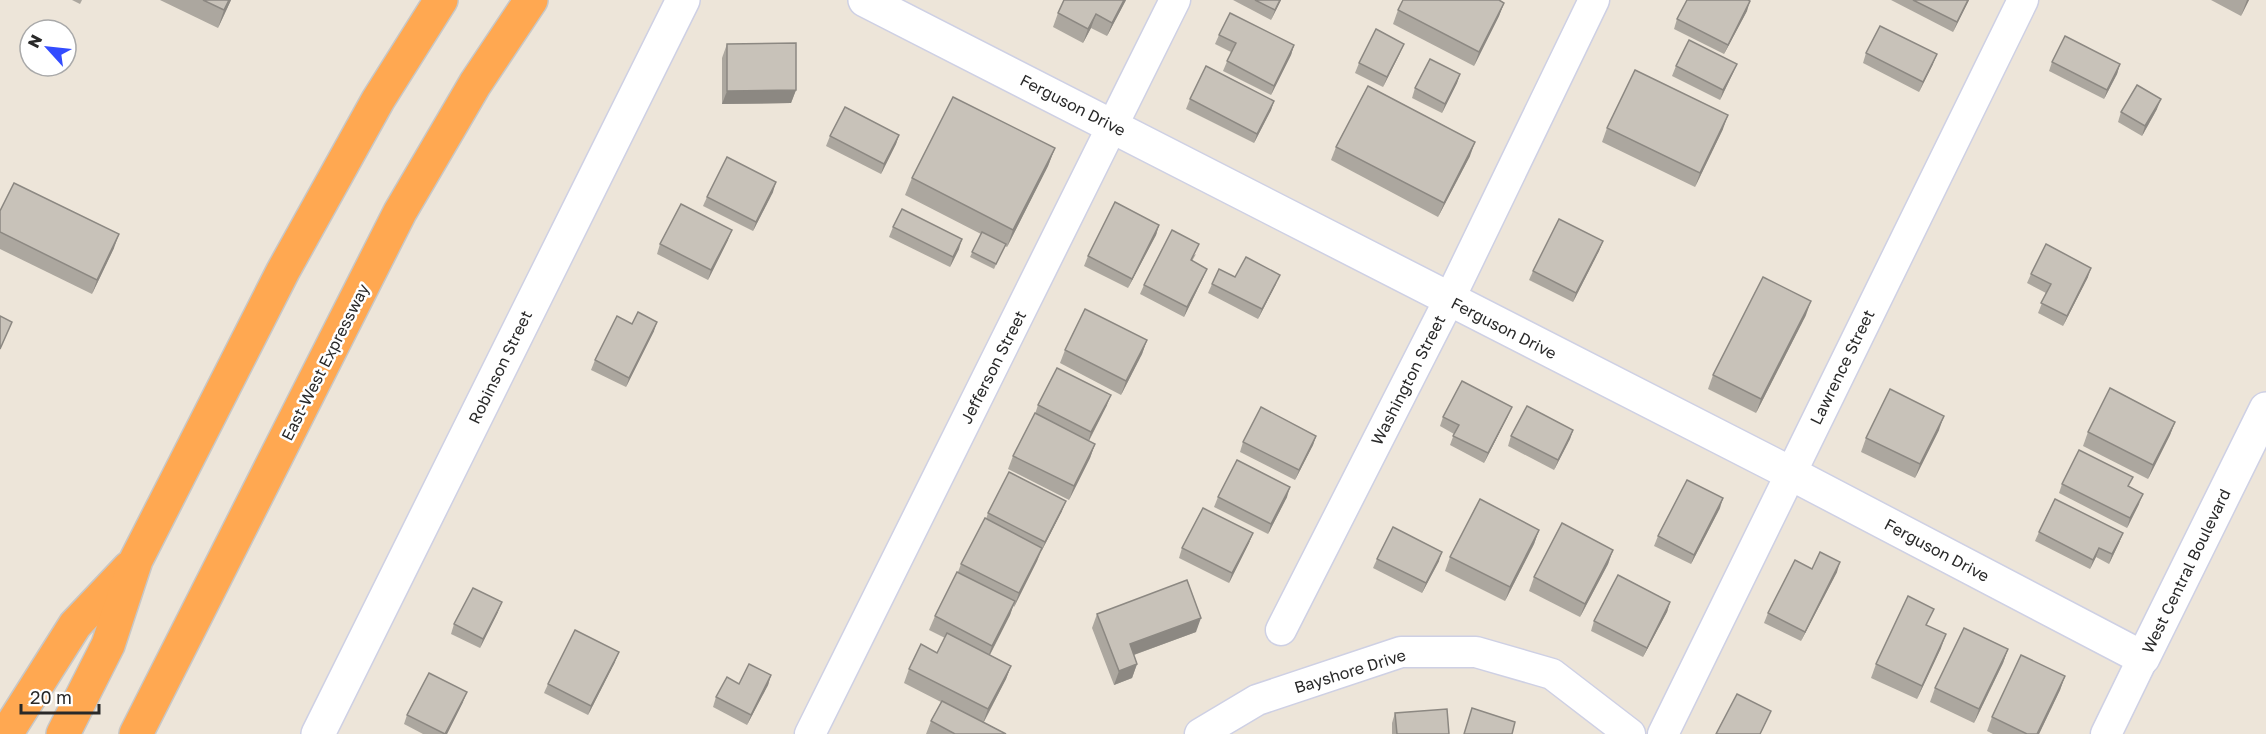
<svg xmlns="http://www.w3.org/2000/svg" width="2266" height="734" font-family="'Golos Text',sans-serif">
  <rect width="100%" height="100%" fill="#ede5d9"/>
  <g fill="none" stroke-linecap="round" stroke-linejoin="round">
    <g stroke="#ced0e4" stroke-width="33">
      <g id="minor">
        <path d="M1281,630L1449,300L1594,0"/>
        <path d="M810,734L1175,0"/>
        <path d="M1200,734L1257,700L1401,652H1476L1552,674L1630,734"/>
        <path d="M1663,734L2023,0"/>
        <path d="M2106,734L2143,658"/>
      </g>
    </g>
    <g stroke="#ced0e4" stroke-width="36">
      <g id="tertiary">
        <path d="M865,0L1790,473L2143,658L2266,409"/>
        <path d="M318,734L683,0"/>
      </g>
    </g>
    <g stroke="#c7c7c7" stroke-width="36">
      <g id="motorway">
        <path d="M6,734L75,625L129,568"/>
        <path d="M63,734L108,645L136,560L283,271L378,100L441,0"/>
        <path d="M136,734L400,212L475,84L531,0"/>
      </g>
    </g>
    <use href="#minor" stroke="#fff" stroke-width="30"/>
    <use href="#tertiary" stroke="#fff" stroke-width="33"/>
    <use href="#motorway" stroke="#ffa851" stroke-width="33"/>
  </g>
  <g fill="#aca79f">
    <path d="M72,0H82L80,4Z"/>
    <path d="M160,0H231L218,28Z"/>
    <path d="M1126,0L1107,36L1091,28L1083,43L1053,27L1058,13Z"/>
    <path d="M1233,0H1281L1271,20Z"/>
    <path d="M1891,0H1969L1953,32Z"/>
    <path d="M2211,0H2249L2241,16Z"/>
    <path d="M1504,3L1499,16L1474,66L1393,24L1398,10Z"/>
    <path d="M1747,11L1724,54L1674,29L1677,19Z"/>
    <path d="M1219,35L1294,45L1291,55L1271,95L1223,71L1231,52L1215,44Z"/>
    <path d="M727,44L796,90L791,103L722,104V58Z"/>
    <path d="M1400,53L1383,87L1355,73L1359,63Z"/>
    <path d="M1866,53L1933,64L1919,92L1863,63Z"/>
    <path d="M2052,62L2120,64L2117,74L2104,99L2049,71Z"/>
    <path d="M1737,64L1733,73L1720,100L1672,76L1676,66Z"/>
    <path d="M1460,74L1457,83L1442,113L1412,98L1415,88Z"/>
    <path d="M1190,99L1274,101L1271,110L1254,143L1186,109Z"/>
    <path d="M2157,109L2142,136L2118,122L2121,112Z"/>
    <path d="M1607,128L1723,129L1695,187L1602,142Z"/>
    <path d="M899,135L896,144L881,174L826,146L830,136Z"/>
    <path d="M1336,147L1470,156L1438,217L1331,160Z"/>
    <path d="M1055,148L1048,166L1007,247L1005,246L994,269L970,257L981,234L905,195L912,178Z"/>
    <path d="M773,192L753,231L703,206L707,197Z"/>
    <path d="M0,211L114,248L92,294L0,249Z"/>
    <path d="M1159,225L1156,235L1128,288L1084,266L1088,256Z"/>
    <path d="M893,227L959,249L950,267L889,237Z"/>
    <path d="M728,240L708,280L657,254L660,244Z"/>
    <path d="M1603,241L1599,251L1573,302L1529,280L1533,271Z"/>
    <path d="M1196,254L1192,261L1207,269L1203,278L1184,317L1140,294L1144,285Z"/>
    <path d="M2031,274L2088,277L2063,326L2038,313L2046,293L2027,283Z"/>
    <path d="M1235,277L1276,284L1258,319L1208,293L1212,284Z"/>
    <path d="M1806,315L1756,413L1708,389L1713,375Z"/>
    <path d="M632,324L654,331L626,387L591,370L595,360Z"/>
    <path d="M1147,340L1142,354L1121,395L1060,363L1065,350Z"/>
    <path d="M1038,405H1107L1089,441L1095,444L1090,458L1069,500L1008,469L1013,456L1035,414Z"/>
    <path d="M1508,416L1484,463L1450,445L1454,434L1440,426L1443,417Z"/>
    <path d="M2175,422L2170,435L2148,479L2083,446L2088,432Z"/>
    <path d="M1573,430L1570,439L1554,470L1508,446L1511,436Z"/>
    <path d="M1939,430L1915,478L1861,452L1866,438Z"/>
    <path d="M1316,436L1313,445L1295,480L1240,452L1243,442Z"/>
    <path d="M2062,484L2129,487L2139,504L2127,528L2059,493Z"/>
    <path d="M1218,497H1287L1268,534L1214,507Z"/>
    <path d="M1720,508L1691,564L1654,546L1658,536Z"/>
    <path d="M1062,511L1041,552L1037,561L1014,607L1013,606L1010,615L990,655L1011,666L1006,679L984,722L1006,734H926L931,721L941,702L904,683L909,669L937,653L945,638L929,630L935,616L958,572L961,564L986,519L988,513Z"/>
    <path d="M1539,530L1534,544L1505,601L1445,571L1450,557Z"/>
    <path d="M2039,532L2123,533L2119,543L2109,564L2096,557L2090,569L2035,541Z"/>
    <path d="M1253,533L1249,543L1229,583L1179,558L1182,548Z"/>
    <path d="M1613,550L1608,564L1580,617L1529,591L1534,577Z"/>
    <path d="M1377,559L1439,561L1422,593L1373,568Z"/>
    <path d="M1812,569L1837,572L1801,641L1764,623L1768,613Z"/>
    <path d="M1670,602L1667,612L1643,657L1591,631L1594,621Z"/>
    <path d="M498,612L480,648L451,634L454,624Z"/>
    <path d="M1097,614L1196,632L1134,655L1137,664L1132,678L1114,685L1092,628Z"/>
    <path d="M1927,626L1941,648L1917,699L1871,678L1876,664Z"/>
    <path d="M2008,649L2003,663L1974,723L1930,702L1935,688Z"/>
    <path d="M615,662L588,715L544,693L548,684Z"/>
    <path d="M771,675L768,685L747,725L713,707L716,697L739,684Z"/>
    <path d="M2065,676L2060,690L2039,734H1993L1987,731L1992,717Z"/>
    <path d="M463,702L447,734H423L404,724L407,715Z"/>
    <path d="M1395,713L1449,734H1392V723Z"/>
  </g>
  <g fill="#8c8882">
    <path d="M229,0H231L218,28L224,10Z"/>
    <path d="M1124,0H1126L1107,36L1112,23Z"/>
    <path d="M1280,0H1281L1271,20L1275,10Z"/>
    <path d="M1968,0H1969L1953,32L1957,22Z"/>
    <path d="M2247,0H2249L2241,16Z"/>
    <path d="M1750,1L1747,11L1724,54L1728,45Z"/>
    <path d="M1504,3L1499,16L1474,66L1479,52Z"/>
    <path d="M1096,14L1091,28L1083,43L1088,29Z"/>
    <path d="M1404,44L1400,53L1383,87L1387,77Z"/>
    <path d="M1294,45L1291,55L1271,95L1274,86Z"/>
    <path d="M1937,54L1933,64L1919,92L1923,82Z"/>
    <path d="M1737,64L1733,73L1720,100L1723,90Z"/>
    <path d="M2120,64L2117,74L2104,99L2107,90Z"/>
    <path d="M1460,74L1457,83L1442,113L1445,104Z"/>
    <path d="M796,90L791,103L722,104L727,91Z"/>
    <path d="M2161,99L2157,109L2142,136L2145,126Z"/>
    <path d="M1274,101L1271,110L1254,143L1257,134Z"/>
    <path d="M1728,115L1723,129L1695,187L1700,173Z"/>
    <path d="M899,135L896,144L881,174L884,164Z"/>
    <path d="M1475,142L1470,156L1438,217L1444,203Z"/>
    <path d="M1055,148L1048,166L1007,247L1013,230Z"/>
    <path d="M776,182L773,192L753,231L756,222Z"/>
    <path d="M1159,225L1156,235L1128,288L1132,279Z"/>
    <path d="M732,230L728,240L708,280L711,270Z"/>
    <path d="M119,234L114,248L92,294L97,280Z"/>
    <path d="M962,239L959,249L950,267L953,257Z"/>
    <path d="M1603,241L1599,251L1573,302L1576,293Z"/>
    <path d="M2091,268L2088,277L2063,326L2067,316Z"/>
    <path d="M1207,269L1203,278L1184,317L1187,307Z"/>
    <path d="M1280,275L1276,284L1258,319L1262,309Z"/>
    <path d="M1811,301L1806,315L1756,413L1761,399Z"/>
    <path d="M657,322L654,331L626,387L629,378Z"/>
    <path d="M1147,340L1142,354L1121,395L1126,381Z"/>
    <path d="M1111,395L1107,405L1088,442L1091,432Z"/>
    <path d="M1512,407L1508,416L1484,463L1488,453Z"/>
    <path d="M1944,416L1939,430L1915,478L1920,464Z"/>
    <path d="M2175,422L2170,435L2148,479L2153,465Z"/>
    <path d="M1573,430L1570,439L1554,470L1558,460Z"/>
    <path d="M1316,436L1313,445L1295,480L1299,470Z"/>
    <path d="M1095,444L1090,458L1069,500L1074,486Z"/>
    <path d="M1290,487L1287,497L1268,534L1271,524Z"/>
    <path d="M2143,494L2139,504L2127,528L2130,518Z"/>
    <path d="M1723,498L1720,508L1691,564L1694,555Z"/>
    <path d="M1066,501L1062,511L1041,552L1045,542Z"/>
    <path d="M1539,530L1534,544L1505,601L1510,587Z"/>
    <path d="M1253,533L1249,543L1229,583L1232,573Z"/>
    <path d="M2123,533L2119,543L2109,564L2112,554Z"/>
    <path d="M1042,548L1037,561L1014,607L1019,593Z"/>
    <path d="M2099,548L2096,557L2090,569L2093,560Z"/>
    <path d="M1613,550L1608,564L1580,617L1585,604Z"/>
    <path d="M1442,552L1439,561L1422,593L1426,583Z"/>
    <path d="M1840,562L1837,572L1801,641L1805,632Z"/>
    <path d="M1015,601L1010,615L987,660L992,646Z"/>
    <path d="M502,602L498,612L480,648L483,639Z"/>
    <path d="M1670,602L1667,612L1643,657L1647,648Z"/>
    <path d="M1201,618L1196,632L1125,658L1130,644Z"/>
    <path d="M1946,634L1941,648L1917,699L1922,686Z"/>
    <path d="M2008,649L2003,663L1974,723L1979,709Z"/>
    <path d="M619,652L615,662L588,715L591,706Z"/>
    <path d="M1137,664L1132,678L1114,685L1119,671Z"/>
    <path d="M1011,666L1006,679L983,723L988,709Z"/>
    <path d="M771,675L768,685L747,725L751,715Z"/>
    <path d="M2065,676L2060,690L2039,734H2037Z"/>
    <path d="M467,692L463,702L447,734H445Z"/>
  </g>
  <g fill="#c8c2b9" stroke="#8c8882" stroke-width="1.5">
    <path d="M203,0H229L224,10Z"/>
    <path d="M1064,0H1124L1112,23L1096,14L1088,29L1058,13Z"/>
    <path d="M1255,0H1280L1275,10Z"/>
    <path d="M1403,0H1499L1504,3L1479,52L1398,10Z"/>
    <path d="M1687,0H1748L1750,1L1728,45L1677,19Z"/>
    <path d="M1913,0H1968L1957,22Z"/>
    <path d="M1230,13L1294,45L1274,86L1227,61L1236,43L1219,35Z"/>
    <path d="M1880,26L1937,54L1923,82L1866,53Z"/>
    <path d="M1376,29L1404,44L1387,77L1359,63Z"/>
    <path d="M2065,36L2120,64L2107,90L2052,62Z"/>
    <path d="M1689,40L1737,64L1723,90L1676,66Z"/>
    <path d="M796,43V90L727,91V44Z"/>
    <path d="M1430,59L1460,74L1445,104L1415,88Z"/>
    <path d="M1206,66L1274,101L1257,134L1190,99Z"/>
    <path d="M1635,70L1728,115L1700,173L1607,128Z"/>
    <path d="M2137,85L2161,99L2145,126L2121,112Z"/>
    <path d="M1368,86L1475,142L1444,203L1336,147Z"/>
    <path d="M953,97L1055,148L1013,230L912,178Z"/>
    <path d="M845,107L899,135L884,164L830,136Z"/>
    <path d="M727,157L776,182L756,222L707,197Z"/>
    <path d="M14,183L119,234L97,280L0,232V211Z"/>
    <path d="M1115,202L1159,225L1132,279L1088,256Z"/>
    <path d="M681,204L732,230L711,270L660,244Z"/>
    <path d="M902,209L962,239L953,257L893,227Z"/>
    <path d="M1559,219L1603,241L1576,293L1533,271Z"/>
    <path d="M1172,230L1199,244L1191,260L1207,269L1187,307L1144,285Z"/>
    <path d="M982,232L1006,244L996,264L972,252Z"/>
    <path d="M2046,244L2091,268L2067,316L2041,303L2051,284L2031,274Z"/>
    <path d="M1246,257L1280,275L1262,309L1212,284L1219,269L1235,277Z"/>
    <path d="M1763,277L1811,301L1761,399L1713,375Z"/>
    <path d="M1085,309L1147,340L1126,381L1065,350Z"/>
    <path d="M638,312L657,322L629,378L595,360L617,316L632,324Z"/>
    <path d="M0,316L12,322L0,349Z"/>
    <path d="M1057,368L1111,395L1091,432L1038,405Z"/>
    <path d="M1462,381L1512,407L1488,453L1453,436L1459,425L1443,417Z"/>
    <path d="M2110,388L2175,422L2153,465L2088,432Z"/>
    <path d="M1890,389L1944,416L1920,464L1866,438Z"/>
    <path d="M1527,406L1573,430L1558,460L1511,436Z"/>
    <path d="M1261,407L1316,436L1299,470L1243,442Z"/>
    <path d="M1035,413L1095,444L1074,486L1013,456Z"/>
    <path d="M2079,450L2133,477L2128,486L2143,494L2130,518L2062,484Z"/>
    <path d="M1237,460L1290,487L1271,524L1218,497Z"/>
    <path d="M1009,472L1066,501L1045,542L988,513Z"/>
    <path d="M1687,480L1723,498L1694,555L1658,536Z"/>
    <path d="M1480,499L1539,530L1510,587L1450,557Z"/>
    <path d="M2055,499L2123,533L2112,554L2099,548L2093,560L2039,532Z"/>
    <path d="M1203,508L1253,533L1232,573L1182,548Z"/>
    <path d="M985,518L1042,548L1019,593L961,564Z"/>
    <path d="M1562,523L1613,550L1585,604L1534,577Z"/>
    <path d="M1393,527L1442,552L1426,583L1377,559Z"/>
    <path d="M1820,552L1840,562L1805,632L1768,613L1795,560L1812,569Z"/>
    <path d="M957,572L1015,601L992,646L935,616Z"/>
    <path d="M1618,575L1670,602L1647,648L1594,621Z"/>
    <path d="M1187,580L1201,618L1130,644L1137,664L1119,671L1097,614Z"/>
    <path d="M473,588L502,602L483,639L454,624Z"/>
    <path d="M1908,596L1934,609L1926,625L1946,634L1922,686L1876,664Z"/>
    <path d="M1964,628L2008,649L1979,709L1935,688Z"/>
    <path d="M575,630L619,652L591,706L548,684Z"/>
    <path d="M947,633L1011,666L988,709L909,669L921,644L937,653Z"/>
    <path d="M2021,655L2065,676L2037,734H2027L1992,717Z"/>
    <path d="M749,664L771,675L751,715L716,697L727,677L739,684Z"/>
    <path d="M429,673L467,692L445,734L407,715Z"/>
    <path d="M1737,694L1771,711L1760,734H1716Z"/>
    <path d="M942,701L1006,734H955L931,721Z"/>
    <path d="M1472,708L1515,722L1512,734H1464Z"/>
    <path d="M1447,709L1449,734H1397L1395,713Z"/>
  </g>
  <g text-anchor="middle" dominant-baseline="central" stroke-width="5" stroke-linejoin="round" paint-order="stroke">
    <g font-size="16" fill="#292929" stroke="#fff">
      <text transform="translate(1073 105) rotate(27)">Ferguson Drive</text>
      <text transform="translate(1504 328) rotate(27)">Ferguson Drive</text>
      <text transform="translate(325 362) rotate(-63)">East-West Expressway</text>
      <text transform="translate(500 367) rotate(-64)">Robinson Street</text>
      <text transform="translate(993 367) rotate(-63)">Jefferson Street</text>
      <text transform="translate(1842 367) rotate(-64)">Lawrence Street</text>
      <text transform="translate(1408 380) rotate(-63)">Washington Street</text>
      <text transform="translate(1937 550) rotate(28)">Ferguson Drive</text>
      <text transform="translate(2186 571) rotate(-64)">West Central Boulevard</text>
      <text transform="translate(1350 671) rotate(-17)">Bayshore Drive</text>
    </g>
  </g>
  <g transform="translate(48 48) rotate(297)"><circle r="28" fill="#ffffff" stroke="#a9a9a9" stroke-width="1.5"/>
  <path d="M0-4.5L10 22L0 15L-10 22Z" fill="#334cff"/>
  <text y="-9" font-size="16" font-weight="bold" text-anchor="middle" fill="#292929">N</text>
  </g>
  <path d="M21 704v9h78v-9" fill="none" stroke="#292929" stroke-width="3"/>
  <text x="30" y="704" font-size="18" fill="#292929" stroke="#ffffff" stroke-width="4.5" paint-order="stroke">20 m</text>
</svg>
